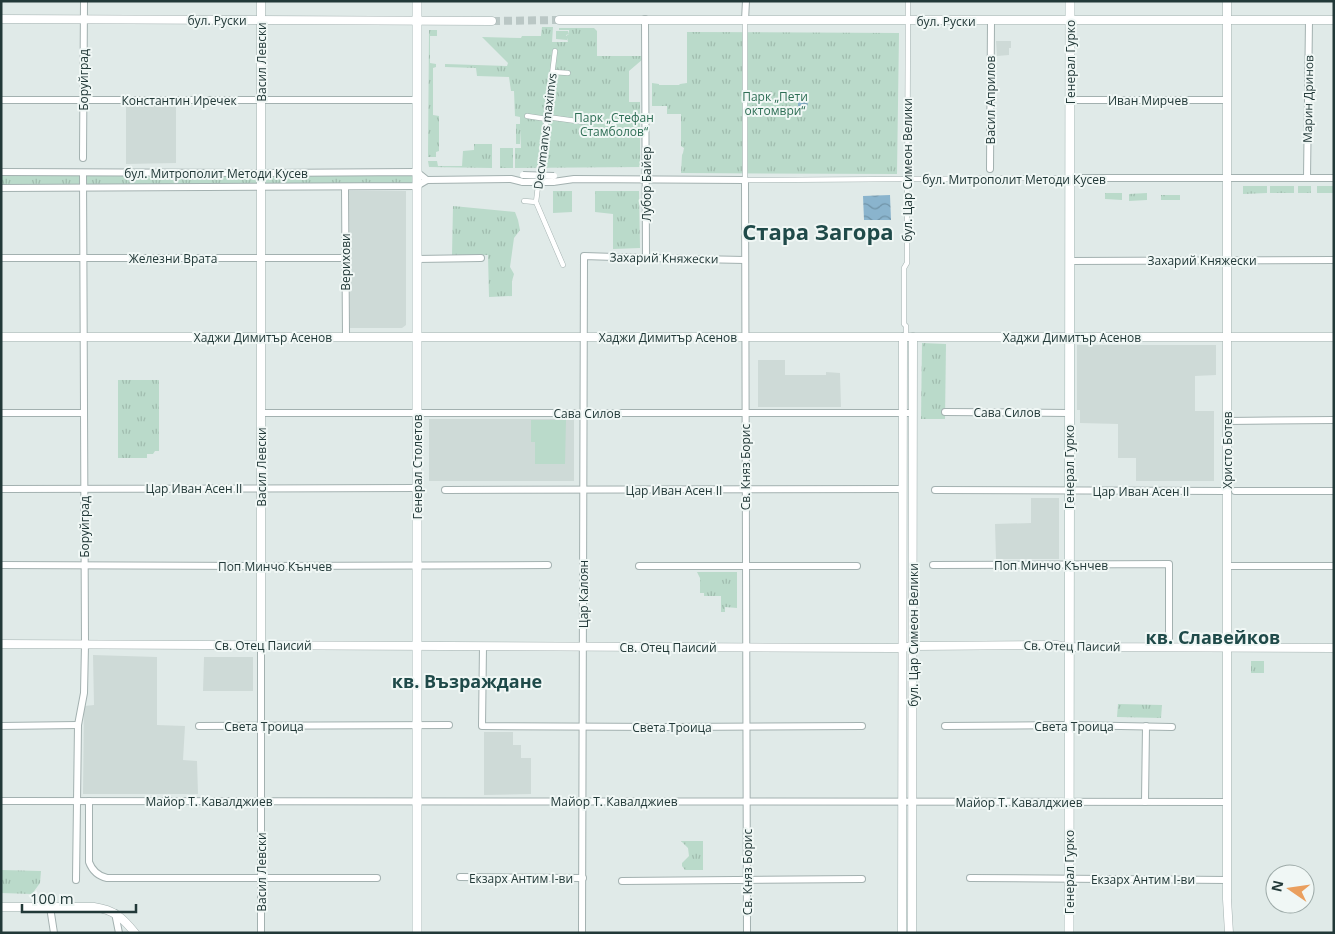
<svg xmlns="http://www.w3.org/2000/svg" width="1335" height="934" font-family="'Open Sans',sans-serif">
  <defs>
    <pattern id="grass-tufts" width="24" height="20" patternUnits="userSpaceOnUse" patternTransform="scale(1.25)"><rect width="24" height="20" fill="#badaca"/><path d="M3 7l-1-3M5 7V3M7 7l1-3M15 17l-1-3M17 17v-4M19 17l1-3" fill="none" stroke="#a0bcae"/></pattern>
    <pattern id="water-waves" width="16" height="10" patternUnits="userSpaceOnUse" patternTransform="scale(1.25)"><rect width="16" height="10" fill="#8ab4cd"/><path d="M0 5q4-4 8 0t8 0" fill="none" stroke="#7093a7"/></pattern>
  </defs>
  <rect width="100%" height="100%" fill="#e0eae8"/>
  <g fill="#cedad7">
    <path d="M996,41H1011V48H1009V55L997,56Z"/>
    <path d="M126,105H176V163L126,164Z"/>
    <path d="M349,191H406V325L402,328H350Z"/>
    <path d="M1077,345H1216V375L1195,376V411H1214V481H1136V458H1118V424L1080,423V410H1077Z"/>
    <path d="M758,360H785V375H826V372L840,373L841,407H758Z"/>
    <rect x="429" y="419" width="145" height="62"/>
    <path d="M1031,498H1059V559H996L995,524L1031,523Z"/>
    <path d="M93,655L157,657V725L185,726L183,760L197,761L198,794H83L84,706L94,705Z"/>
    <path d="M204,657H253V691H203Z"/>
    <path d="M484,732H513V745H521V758H531V794L484,795Z"/>
  </g>
  <g fill="url(#grass-tufts)">
    <path d="M542,27H553L552,42H568L567,38V40L556,39V31H568L569,34L566,35V36L569,34V30H559V28H594L597,31V56H643V59L629,71V102H640V161L642,162V167L515,168V148H521L520,128V144H516V124H520V117L515,116L514,91H511L509,77L477,76L476,68L445,67V64L507,66L508,63L482,37L521,38L522,36H541Z"/>
    <path d="M429,30H437V36H430V63L436,64V67L433,68V115L439,116V151L436,152V157H428Z"/>
    <path d="M687,32L899,33L897,174L681,173L682,155L683,153L684,148L681,146V114H667V106H652V83L659,84V85H679L680,84L687,83Z"/>
    <path d="M474,144H492V168L429,167L428,161H437L438,166H462L463,151L474,150Z"/>
    <rect x="500" y="148" width="13" height="20"/>
    <path d="M1,172H417V186L1,188Z"/>
    <path d="M1243,186H1267V193L1243,194Z"/>
    <rect x="1270" y="186" width="24" height="7"/>
    <rect x="1298" y="186" width="13" height="7"/>
    <rect x="1317" y="186" width="16" height="7"/>
    <path d="M553,191H572V212L553,213Z"/>
    <path d="M595,191H639L640,248L613,249V214L595,212Z"/>
    <path d="M1105,193H1122V200L1105,199Z"/>
    <path d="M1147,193V200L1129,201V194Z"/>
    <rect x="1161" y="195" width="19" height="5"/>
    <path d="M453,206L515,212L518,220L520,230L514,238L510,267L514,274L512,281V296L489,297L488,255H452Z"/>
    <path d="M922,343L946,344L945,419H921Z"/>
    <path d="M118,380H159V451H155L153,454H147V458H118Z"/>
    <path d="M697,572H737V608L725,607V612H721V596H704V593H700V578Z"/>
    <rect x="1251" y="661" width="13" height="12"/>
    <path d="M1118,704L1162,705L1161,718L1117,717Z"/>
    <path d="M681,841H703V870H685L682,866V863L689,856L688,848Z"/>
    <path d="M1,870L41,871L40,883L32,894L1,893Z"/>
  </g>
  <path fill="#badaca" d="M531,420H566L565,464H535V442H531Z"/>
  <g fill="url(#water-waves)">
    <path d="M798,92H806L805,101H808L807,108H798Z"/>
    <path d="M890,195L891,220H864L863,196Z"/>
  </g>
  <g fill="none" stroke-linecap="round" stroke-linejoin="round">
    <path stroke="#bac7c5" stroke-width="8" stroke-dasharray="8 4" stroke-linecap="butt" d="M492,21L559,20"/>
    <g stroke="#a3b1b0" stroke-width="5.5">
      <g id="pedestrian">
        <path d="M745,20V180L1070,178"/>
        <path d="M555,51L536,202L563,265"/>
        <path d="M553,72L568,73"/>
        <path d="M527,116L547,119"/>
        <path d="M547,117L584,122"/>
        <path d="M524,201L536,202"/>
        <path d="M906,337V326L904,324V268L907,263L908,1"/>
      </g>
    </g>
    <g stroke="#a3b1b0" stroke-width="8">
      <g id="minor">
        <path d="M645,19L646,258"/>
        <path d="M745,20L746,1"/>
        <path d="M1,100H417"/>
        <path d="M1070,100H1227"/>
        <path d="M83,158L84,1"/>
        <path d="M990,169L991,21"/>
        <path d="M1,172L261,173L417,172L427,180"/>
        <path d="M1070,178H1334"/>
        <path d="M1307,178L1309,20"/>
        <path d="M553,182L574,179L745,180L747,933"/>
        <path d="M345,187L346,337"/>
        <path d="M1,188L417,186L427,180L511,179L523,182"/>
        <path d="M1,258H345"/>
        <path d="M417,259L481,258"/>
        <path d="M1069,261L1334,260"/>
        <path d="M945,412L1069,413"/>
        <path d="M1,413H84"/>
        <path d="M261,413H913"/>
        <path d="M1227,421L1334,420"/>
        <path d="M1,489L417,488"/>
        <path d="M445,490L902,489"/>
        <path d="M935,490L1227,491"/>
        <path d="M1235,491H1334"/>
        <path d="M1,565L261,566L548,565"/>
        <path d="M933,565L1169,564V647"/>
        <path d="M639,566H857"/>
        <path d="M1227,566H1334"/>
        <path d="M483,646L482,726L667,727L862,726"/>
        <path d="M1,726L78,725"/>
        <path d="M199,726L449,725"/>
        <path d="M945,726L1069,725L1172,727"/>
        <path d="M1,801L1227,802"/>
        <path d="M89,801V862C92,870 98,876 107,878H377"/>
        <path d="M1145,802L1146,726"/>
        <path d="M460,877L583,878"/>
        <path d="M970,878L1227,880"/>
        <path d="M76,880L78,725L84,693L85,645L83,173"/>
        <path d="M622,881L862,879"/>
        <path d="M50,907L54,933"/>
        <path d="M115,913L119,933"/>
        <path d="M261,933V645"/>
        <path d="M582,933L584,256L646,258L745,260"/>
      </g>
    </g>
    <g stroke="#a3b1b0" stroke-width="9">
      <g id="tertiary">
        <path d="M261,1V645"/>
        <path d="M1227,1V899L1229,933"/>
        <path d="M1,19L492,21"/>
        <path d="M559,20H1334"/>
        <path d="M1,337H1334"/>
        <path d="M1,644L893,648H902L913,646L1056,645L1069,647L1334,648"/>
        <path d="M1,907H94C114,910 122,917 135,933"/>
        <path d="M902,933L903,337"/>
        <path d="M912,933L913,337"/>
      </g>
    </g>
    <g stroke="#a0b5b2" stroke-width="10">
      <g id="secondary">
        <path d="M417,933V1"/>
        <path d="M1069,933L1070,1"/>
      </g>
    </g>
    <use href="#pedestrian" stroke="#fff" stroke-width="4.5"/>
    <use href="#minor" stroke="#fff" stroke-width="6"/>
    <use href="#tertiary" stroke="#fff" stroke-width="8"/>
    <use href="#secondary" stroke="#fff" stroke-width="9"/>
    <g stroke="#a3b1b0" stroke-width="8" stroke-linecap="butt">
      <g id="minor-bridge">
        <path d="M523,175L554,176"/>
        <path d="M523,182H553"/>
      </g>
    </g>
    <use href="#minor-bridge" stroke="#fff" stroke-width="6"/>
  </g>
  <g text-anchor="middle" dominant-baseline="central" stroke-width="4" stroke-linejoin="round" paint-order="stroke">
    <g font-size="12" fill="#223938" stroke="#f0f7f5">
      <text x="217" y="20">бул. Руски</text>
      <text x="946" y="21">бул. Руски</text>
      <text transform="translate(261 62) rotate(-90)">Васил Левски</text>
      <text transform="translate(1070 62) rotate(-90)">Генерал Гурко</text>
      <text transform="translate(83 80) rotate(-90)">Боруйград</text>
      <text transform="translate(1308 99) rotate(-89)">Марин Дринов</text>
      <text x="179" y="100">Константин Иречек</text>
      <text transform="translate(990 100) rotate(-90)">Васил Априлов</text>
      <text x="1148" y="100">Иван Мирчев</text>
      <text transform="translate(545 131) rotate(-83)">Decvmanvs maximvs</text>
      <text transform="translate(907 170) rotate(-90)">бул. Цар Симеон Велики</text>
      <text x="216" y="173">бул. Митрополит Методи Кусев</text>
      <text x="1014" y="179">бул. Митрополит Методи Кусев</text>
      <text transform="translate(646 184) rotate(-90)">Лубор Байер</text>
      <text x="173" y="258">Железни Врата</text>
      <text transform="translate(664 258) rotate(1)">Захарий Княжески</text>
      <text x="1202" y="260">Захарий Княжески</text>
      <text transform="translate(345 262) rotate(-90)">Верихови</text>
      <text x="263" y="337">Хаджи Димитър Асенов</text>
      <text x="668" y="337">Хаджи Димитър Асенов</text>
      <text x="1072" y="337">Хаджи Димитър Асенов</text>
      <text x="1007" y="412">Сава Силов</text>
      <text x="587" y="413">Сава Силов</text>
      <text transform="translate(1227 450) rotate(-90)">Христо Ботев</text>
      <text transform="translate(261 467) rotate(-90)">Васил Левски</text>
      <text transform="translate(417 467) rotate(-90)">Генерал Столетов</text>
      <text transform="translate(745 467) rotate(-90)">Св. Княз Борис</text>
      <text transform="translate(1069 467) rotate(-90)">Генерал Гурко</text>
      <text x="194" y="488">Цар Иван Асен II</text>
      <text x="674" y="490">Цар Иван Асен II</text>
      <text x="1141" y="491">Цар Иван Асен II</text>
      <text transform="translate(84 527) rotate(-90)">Боруйград</text>
      <text x="1051" y="565">Поп Минчо Кънчев</text>
      <text x="275" y="566">Поп Минчо Кънчев</text>
      <text transform="translate(583 594) rotate(-90)">Цар Калоян</text>
      <text transform="translate(913 635) rotate(-90)">бул. Цар Симеон Велики</text>
      <text x="263" y="645">Св. Отец Паисий</text>
      <text transform="translate(1072 646) rotate(1)">Св. Отец Паисий</text>
      <text x="668" y="647">Св. Отец Паисий</text>
      <text x="264" y="726">Света Троица</text>
      <text x="1074" y="726">Света Троица</text>
      <text x="672" y="727">Света Троица</text>
      <text x="209" y="801">Майор Т. Кавалджиев</text>
      <text x="614" y="801">Майор Т. Кавалджиев</text>
      <text x="1019" y="802">Майор Т. Кавалджиев</text>
      <text transform="translate(261 872) rotate(-90)">Васил Левски</text>
      <text transform="translate(747 872) rotate(-90)">Св. Княз Борис</text>
      <text transform="translate(1069 872) rotate(-90)">Генерал Гурко</text>
      <text x="521" y="878">Екзарх Антим I-ви</text>
      <text x="1143" y="879">Екзарх Антим I-ви</text>
    </g>
    <g font-size="12" fill="#2e6e55" stroke="#f0f7f5">
      <text x="775" y="96">Парк „Пети<tspan x="775" dy="14">октомври“</tspan></text>
      <text x="614" y="117">Парк „Стефан<tspan x="614" dy="14">Стамболов“</tspan></text>
    </g>
    <g font-size="18" font-weight="bold" fill="#1f4a49" stroke="#f0f7f5">
      <text x="1213" y="637">кв. Славейков</text>
      <text x="467" y="681">кв. Възраждане</text>
    </g>
    <g font-size="22" font-weight="bold" fill="#1f4a49" stroke="#f0f7f5">
      <text x="818" y="231">Стара Загора</text>
    </g>
  </g>
  <rect width="1335" height="934" fill="none" stroke="#223938" stroke-width="5"/>
  <g transform="translate(1290 889) rotate(283)"><circle r="24" fill="#f0f7f5" stroke="#9eaba9"/>
  <path d="M0-4L9 19L0 12L-9 19Z" fill="#ea9f5e"/>
  <text y="-8" font-size="14" font-weight="bold" text-anchor="middle" fill="#223938">N</text>
  </g>
  <path d="M22 904v8h114v-8" fill="none" stroke="#223938" stroke-width="2.5"/>
  <text x="30" y="904" font-size="15" fill="#223938" stroke="#f0f7f5" stroke-width="4" paint-order="stroke">100 m</text>
</svg>
